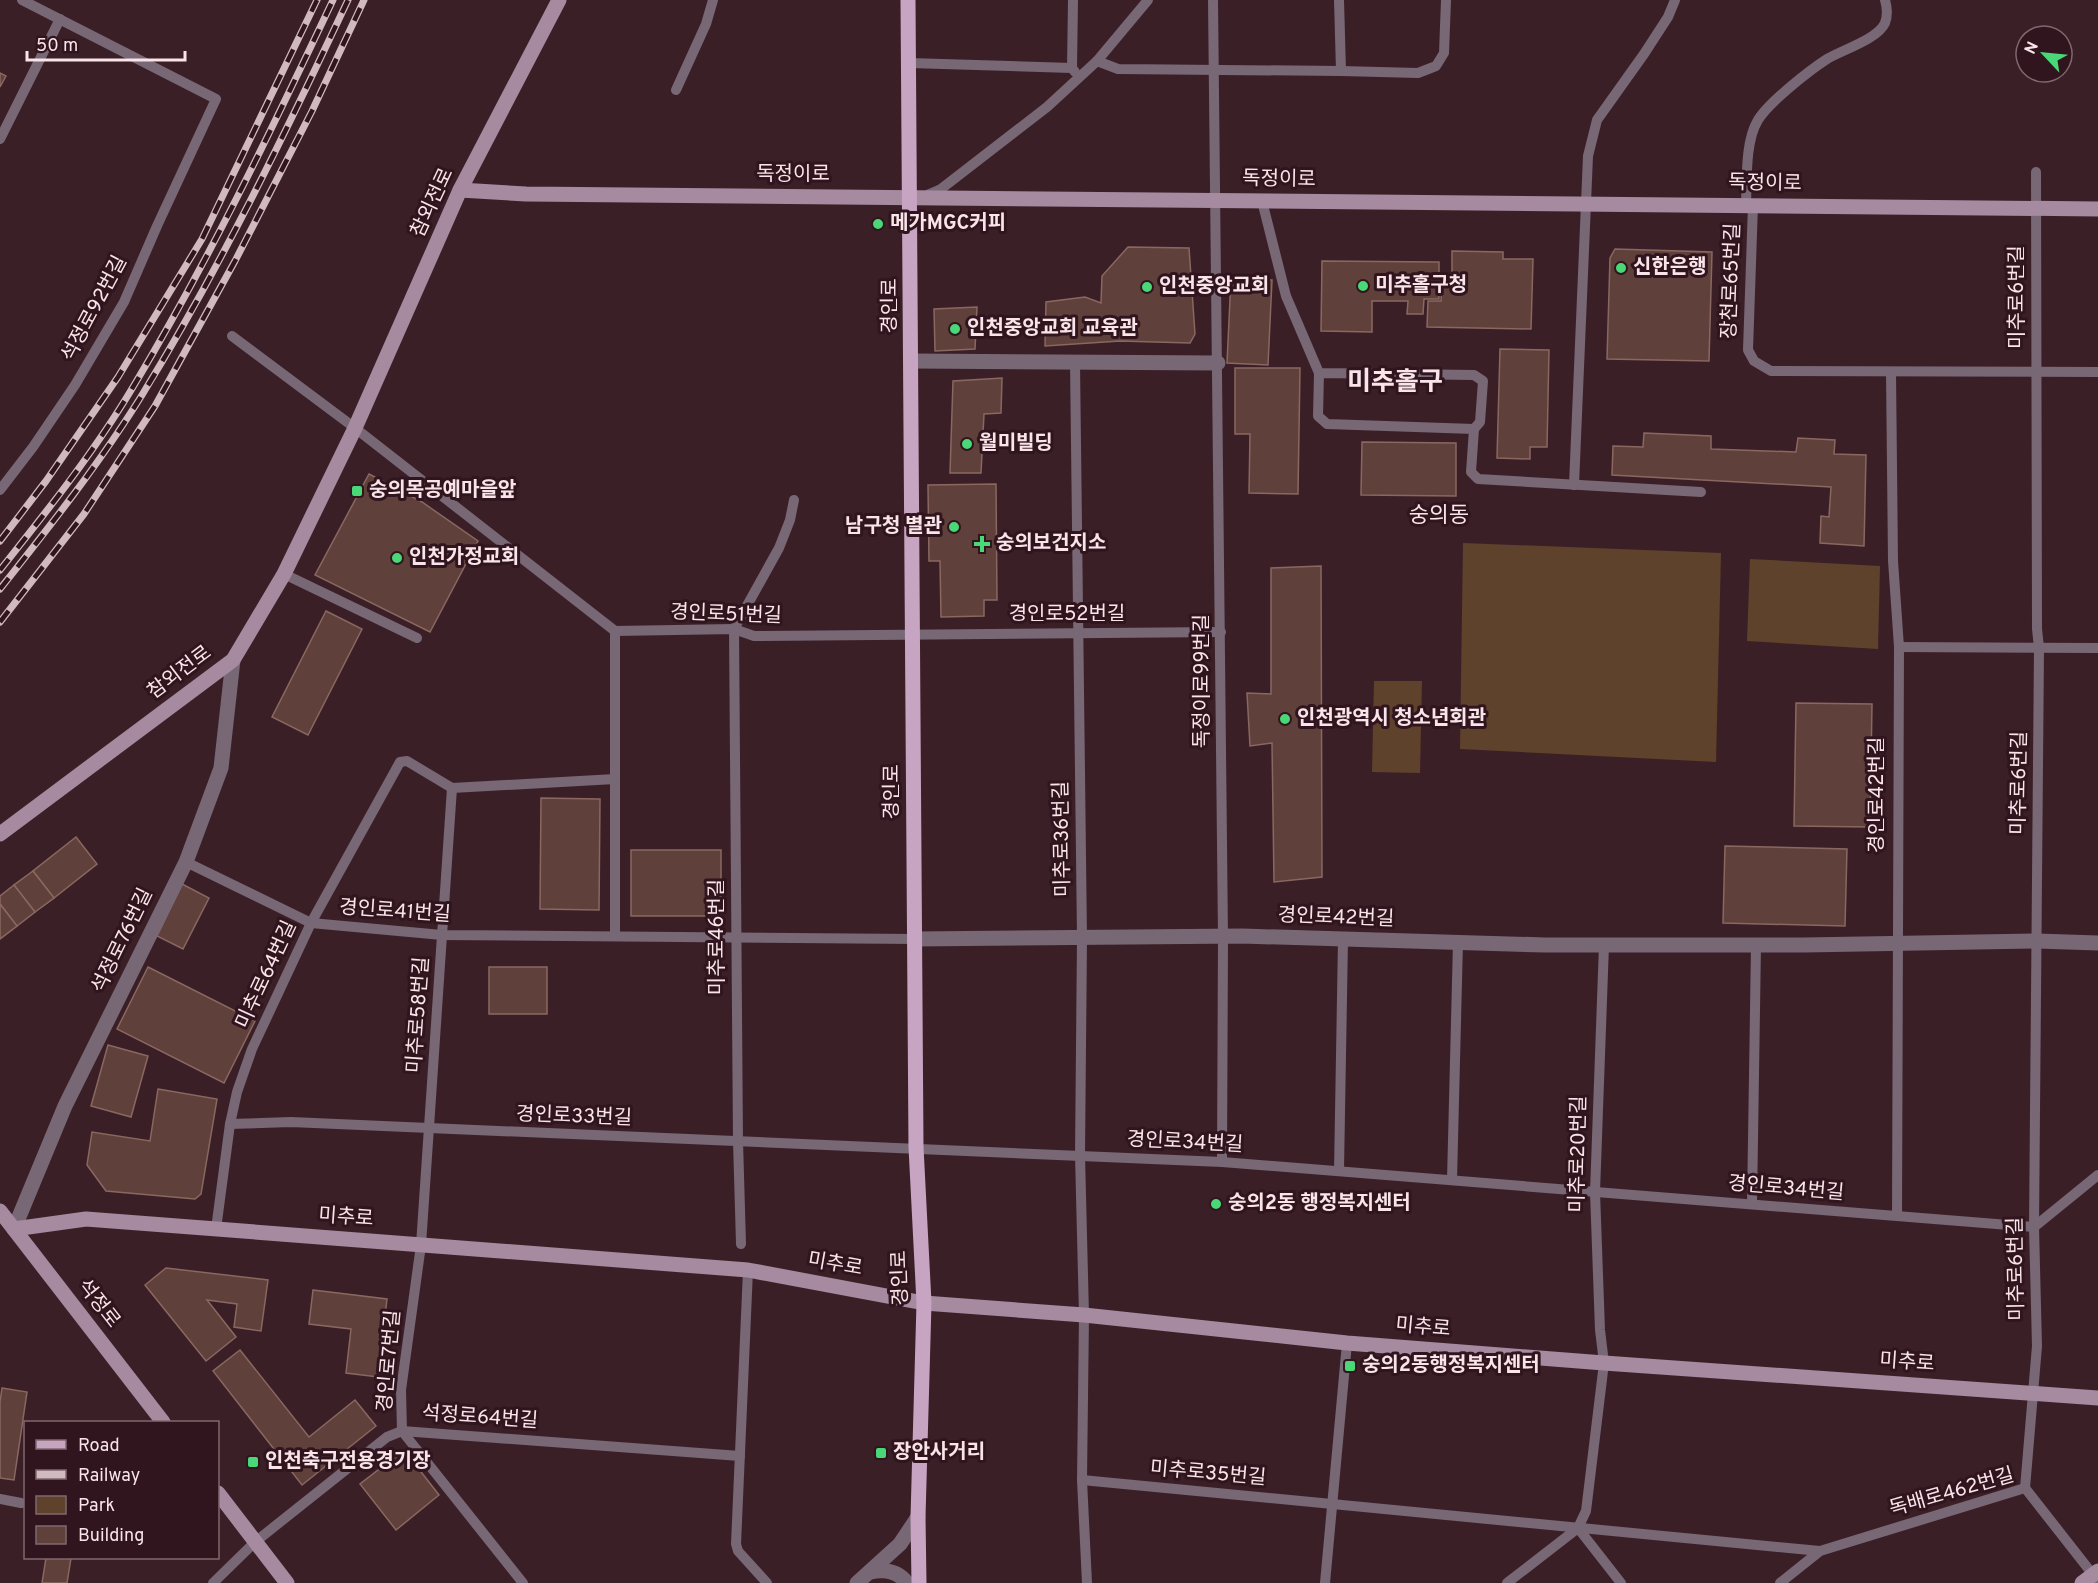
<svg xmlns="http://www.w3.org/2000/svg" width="2098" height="1583" font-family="Overpass,'Noto Sans KR',sans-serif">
  <rect width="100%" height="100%" fill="#3b1f27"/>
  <g fill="#5e422b">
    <path d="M1463,543L1721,553L1716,762L1460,749Z"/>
    <path d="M1750,559L1880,566L1878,649L1747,641Z"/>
    <path d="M1374,681H1422L1420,773L1372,772Z"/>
  </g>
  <g fill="#5f403a" stroke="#8a6861" stroke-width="1.5">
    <path d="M0,73L6,76L0,87Z"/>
    <path d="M1128,247L1189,248L1195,334L1190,343L1120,341L1045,346L1046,302L1085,297L1101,303L1102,276Z"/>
    <path d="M1615,249L1712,252L1709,361L1607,359L1610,258Z"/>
    <path d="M1452,251L1503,252V259H1533L1531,329L1427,327L1428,301H1441L1442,277H1452Z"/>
    <path d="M1322,261L1439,262V299H1424L1423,314H1407L1408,301H1372V332L1321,331Z"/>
    <path d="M1231,278L1272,280L1268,365L1227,363Z"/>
    <path d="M977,307L975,349L935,351L934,309Z"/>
    <path d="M1500,349L1549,350L1547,447H1530V459L1497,458Z"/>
    <path d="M1235,368H1300L1298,494L1249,493L1250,434H1235Z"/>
    <path d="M1002,378L1001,413L984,414L981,473H950L953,381Z"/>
    <path d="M1644,433L1711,436V449L1796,452L1798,438L1835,440L1834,454L1866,455L1864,546L1820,543L1821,516L1829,517L1831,487L1612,475L1613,446L1643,447Z"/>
    <path d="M1362,442L1456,443V496L1361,495Z"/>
    <path d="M369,474L422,502L478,541L430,632L315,575Z"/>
    <path d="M996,484L997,600H984V616L941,617L940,561H929L928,485Z"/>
    <path d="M1321,566L1322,877L1274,882L1272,743L1250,746L1247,693L1271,694V568Z"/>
    <path d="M326,611L362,629L308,735L272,717Z"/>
    <path d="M1796,703L1872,704L1870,827L1794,826Z"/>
    <path d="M541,798L600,799L599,910L540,909Z"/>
    <path d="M76,837L97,864L54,898L33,871Z"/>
    <path d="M1725,846L1847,849L1845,926L1723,923Z"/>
    <rect x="631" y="850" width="90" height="66"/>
    <path d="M33,871L54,898L35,912L14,885Z"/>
    <path d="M182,884L209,898L183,949L157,936Z"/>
    <path d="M14,885L35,912L17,926L0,904V896Z"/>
    <path d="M0,904L17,926L0,939Z"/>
    <path d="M148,967L255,1021L224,1083L117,1029Z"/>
    <rect x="489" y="967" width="58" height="47"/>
    <path d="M108,1045L148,1056L131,1117L91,1106Z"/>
    <path d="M158,1089L217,1099L201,1194L195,1199L106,1191L87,1165L92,1132L150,1141Z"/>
    <path d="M166,1268L268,1280L261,1331L234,1327L237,1304L207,1300L236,1337L206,1361L145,1285Z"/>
    <path d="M313,1290L387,1299L378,1377L346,1373L351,1329L309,1324Z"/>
    <path d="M240,1350L309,1437L355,1400L376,1426L302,1485L213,1371Z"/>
    <path d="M2,1388L27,1392L14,1480L0,1478V1402Z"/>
    <path d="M404,1450L439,1495L396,1530L360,1484Z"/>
    <path d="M46,1558H71L67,1583H42Z"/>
  </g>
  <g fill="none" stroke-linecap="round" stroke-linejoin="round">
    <g stroke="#786775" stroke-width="10">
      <path d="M1073,0L1072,68L1075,72"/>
      <path d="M1213,0L1223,937L1222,1162"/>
      <path d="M1339,0L1341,71"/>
      <path d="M1097,61L1118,69L1341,71L1418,73L1436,66L1444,53L1446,0"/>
      <path d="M909,63L1072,68"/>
      <path d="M676,90L706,24L713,0"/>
      <path d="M0,139L60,19"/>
      <path d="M927,195L941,189L1047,107L1097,61L1148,0"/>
      <path d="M1262,201L1286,296L1319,373L1318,416L1327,424L1474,429L1480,422L1483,381L1474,375L1319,373"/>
      <path d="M1746,205C1747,180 1745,141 1758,120C1769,102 1810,70 1827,59C1842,50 1878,39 1885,23C1888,15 1887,7 1885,0"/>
      <path d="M1753,205L1748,350L1754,361L1771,371L2098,372"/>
      <path d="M232,336L355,428L615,631L734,629L754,636L1221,632"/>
      <path d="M1075,362L1082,938L1080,1155L1084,1315L1082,1480L1087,1583"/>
      <path d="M1891,372L1893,561L1899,647L1897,1216"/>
      <path d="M1474,429L1471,472L1478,479L1701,492"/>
      <path d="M1574,485L1588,156L1597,120L1644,54L1668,17L1675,0"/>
      <path d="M0,490L33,447L75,385L124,302L157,226L216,99L22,0"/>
      <path d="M284,574L417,638"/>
      <path d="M615,631V936"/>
      <path d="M1899,647L2098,648"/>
      <path d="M452,788L421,1245L401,1390L402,1431L523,1583"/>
      <path d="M186,862L311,923L442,935L915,939"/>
      <path d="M230,1124L291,1122L1222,1162L2034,1227L2098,1175"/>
      <path d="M1339,1171L1343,939"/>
      <path d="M1452,1180L1458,942"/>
      <path d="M1752,1204L1756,945"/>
      <path d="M216,1229L230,1124L237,1092L252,1049L311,923L400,762L407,761L452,788L615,779"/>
      <path d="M741,1244L738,1141L734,629L779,548L790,520L794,500"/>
      <path d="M748,1270L736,1544L738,1551L767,1583"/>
      <path d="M1082,1480L1820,1551"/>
      <path d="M2025,1488L2037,1346L2034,1227L2039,648L2037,629L2036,172"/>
      <path d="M0,1499L21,1503"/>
      <path d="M1578,1528L1621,1583"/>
      <path d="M213,1583L255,1542L387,1437L402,1431L740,1456"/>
      <path d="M1325,1583L1347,1343"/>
      <path d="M1507,1583L1578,1528L1586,1511L1604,1363L1600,1330L1595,1192L1604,945"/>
      <path d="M1780,1583L1820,1551L2025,1488L2098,1581"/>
    </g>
    <g stroke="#786775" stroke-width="15">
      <path d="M912,361L1218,363"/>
      <path d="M915,939L1242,936L1545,945H1804L2037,941L2098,943"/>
      <path d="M14,1229L65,1106L186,862L221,768L233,660"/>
      <path d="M871,1572C885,1569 898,1571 907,1583"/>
      <path d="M857,1583L900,1544L918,1517"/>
    </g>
    <g stroke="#a58aa0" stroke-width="15">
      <path d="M460,190L526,194L2098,209"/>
      <path d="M0,834L233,660L284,574L355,428L460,190L559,0"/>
      <path d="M0,1211L163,1422"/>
      <path d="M14,1229L86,1219L748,1270L924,1303L1084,1315L1347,1343L1604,1363L2098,1398"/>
      <path d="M218,1493L287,1583"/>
      <path d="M2082,1583L2098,1571"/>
    </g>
    <path stroke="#c7a5c2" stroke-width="15" d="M908,0L916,1147L924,1303L918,1517L919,1583"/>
    <g stroke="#d0bac0" stroke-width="7">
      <g id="rail">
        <path d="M0,541L46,481L118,377L202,239L317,0"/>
        <path d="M0,570C47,511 95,451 133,387C208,262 271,131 333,0"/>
        <path d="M0,589C50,526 100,463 142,395C220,268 285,134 348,0"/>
        <path d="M0,622L84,514L155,406L235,261L312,111L364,0"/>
      </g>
    </g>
    <use href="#rail" stroke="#30151e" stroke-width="4.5" stroke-dasharray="14" stroke-linecap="butt"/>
  </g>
  <g fill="#4ad778" stroke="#30151e" stroke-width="2">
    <circle cx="878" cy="224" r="6"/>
    <circle cx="1621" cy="268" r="6"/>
    <circle cx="1363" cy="286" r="6"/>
    <circle cx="1147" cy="287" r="6"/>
    <circle cx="955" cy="329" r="6"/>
    <circle cx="967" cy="444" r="6"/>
    <rect x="351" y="485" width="12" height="12" rx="3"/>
    <circle cx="954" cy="527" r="6"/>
    <path d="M979 535h6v6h6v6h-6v6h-6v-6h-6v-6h6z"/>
    <circle cx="397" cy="558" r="6"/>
    <circle cx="1285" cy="719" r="6"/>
    <circle cx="1216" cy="1204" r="6"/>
    <rect x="1344" y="1360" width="12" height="12" rx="3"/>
    <rect x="875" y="1447" width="12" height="12" rx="3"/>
    <rect x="247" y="1456" width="12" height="12" rx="3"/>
  </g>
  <g text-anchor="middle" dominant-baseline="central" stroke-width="6" stroke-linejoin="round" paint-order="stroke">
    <g font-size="20" fill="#f8e4e9" stroke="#30151e">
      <text x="793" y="175">독정이로</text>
      <text transform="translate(1279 180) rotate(1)">독정이로</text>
      <text transform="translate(1765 184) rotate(1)">독정이로</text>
      <text transform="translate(433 203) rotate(-65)">참외전로</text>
      <text transform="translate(1732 281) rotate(-88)">장천로65번길</text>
      <text transform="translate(2018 297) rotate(-90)">미추로6번길</text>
      <text transform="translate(891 306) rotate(-90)">경인로</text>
      <text transform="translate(95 309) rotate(-62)">석정로92번길</text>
      <text transform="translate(726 615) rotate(2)">경인로51번길</text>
      <text x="1067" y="615">경인로52번길</text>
      <text transform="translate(180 673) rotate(-37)">참외전로</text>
      <text transform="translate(1203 681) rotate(-90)">독정이로99번길</text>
      <text transform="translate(2020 783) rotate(-89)">미추로6번길</text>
      <text transform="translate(893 792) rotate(-90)">경인로</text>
      <text transform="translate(1878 795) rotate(-90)">경인로42번길</text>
      <text transform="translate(1063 839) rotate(-91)">미추로36번길</text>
      <text transform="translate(395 912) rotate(4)">경인로41번길</text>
      <text transform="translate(1336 918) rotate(2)">경인로42번길</text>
      <text transform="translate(718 937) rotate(-90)">미추로46번길</text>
      <text transform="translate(123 941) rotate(-64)">석정로76번길</text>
      <text transform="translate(267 975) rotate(-65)">미추로64번길</text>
      <text transform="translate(419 1015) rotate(-86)">미추로58번길</text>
      <text transform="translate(574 1117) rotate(2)">경인로33번길</text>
      <text transform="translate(1185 1143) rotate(3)">경인로34번길</text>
      <text transform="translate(1579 1154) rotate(-89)">미추로20번길</text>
      <text transform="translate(1786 1189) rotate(5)">경인로34번길</text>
      <text transform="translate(346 1218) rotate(4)">미추로</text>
      <text transform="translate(835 1265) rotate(10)">미추로</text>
      <text transform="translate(2017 1269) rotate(-91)">미추로6번길</text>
      <text transform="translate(901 1278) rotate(-92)">경인로</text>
      <text transform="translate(98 1304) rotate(52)">석정로</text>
      <text transform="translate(1423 1328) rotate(5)">미추로</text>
      <text transform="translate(390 1361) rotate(-85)">경인로7번길</text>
      <text transform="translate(1907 1363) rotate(4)">미추로</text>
      <text transform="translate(480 1418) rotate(4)">석정로64번길</text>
      <text transform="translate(1208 1474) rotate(5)">미추로35번길</text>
      <text transform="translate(1952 1493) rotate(-16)">독배로462번길</text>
    </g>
    <g font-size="20" font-weight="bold" fill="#f8e4e9" stroke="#30151e" text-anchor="start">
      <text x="890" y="224">메가MGC커피</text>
      <text x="1633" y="268">신한은행</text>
      <text x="1375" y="286">미추홀구청</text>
      <text x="1159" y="287">인천중앙교회</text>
      <text x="967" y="329">인천중앙교회 교육관</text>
      <text x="979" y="444">월미빌딩</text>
      <text x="369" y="491">숭의목공예마을앞</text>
      <text x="942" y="527" text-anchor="end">남구청 별관</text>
      <text x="996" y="544">숭의보건지소</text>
      <text x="409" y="558">인천가정교회</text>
      <text x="1297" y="719">인천광역시 청소년회관</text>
      <text x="1228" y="1204">숭의2동 행정복지센터</text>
      <text x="1362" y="1366">숭의2동행정복지센터</text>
      <text x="893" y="1453">장안사거리</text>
      <text x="265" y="1462">인천축구전용경기장</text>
    </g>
    <g font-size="22" fill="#f8e4e9" stroke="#30151e">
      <text x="1439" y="516">숭의동</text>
    </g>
    <g font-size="26" font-weight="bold" fill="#f8e4e9" stroke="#30151e">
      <text x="1395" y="383">미추홀구</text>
    </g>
  </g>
  <rect x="24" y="1421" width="195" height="138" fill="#30151e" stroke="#80686f" stroke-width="1.5"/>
  <rect x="36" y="1440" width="30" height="9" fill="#c7a5c2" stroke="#80686f" stroke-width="1.5"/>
  <text x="78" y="1451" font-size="18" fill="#f8e4e9">Road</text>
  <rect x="36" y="1470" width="30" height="9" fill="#d0bac0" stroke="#80686f" stroke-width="1.5"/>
  <text x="78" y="1481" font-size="18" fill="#f8e4e9">Railway</text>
  <rect x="36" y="1496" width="30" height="18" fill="#5e422b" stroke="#80686f" stroke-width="1.5"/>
  <text x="78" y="1511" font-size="18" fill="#f8e4e9">Park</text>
  <rect x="36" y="1526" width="30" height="18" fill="#5f403a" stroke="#80686f" stroke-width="1.5"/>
  <text x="78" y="1541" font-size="18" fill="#f8e4e9">Building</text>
  <g transform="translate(2044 54) rotate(296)"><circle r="28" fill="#30151e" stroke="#80686f" stroke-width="1.5"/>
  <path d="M0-4.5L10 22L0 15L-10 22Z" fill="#4ad778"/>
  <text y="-9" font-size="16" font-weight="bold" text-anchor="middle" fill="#f8e4e9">N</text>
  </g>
  <path d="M27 51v9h158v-9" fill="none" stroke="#f8e4e9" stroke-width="3"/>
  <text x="36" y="51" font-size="18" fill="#f8e4e9" stroke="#30151e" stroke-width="4.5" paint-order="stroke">50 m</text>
</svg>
